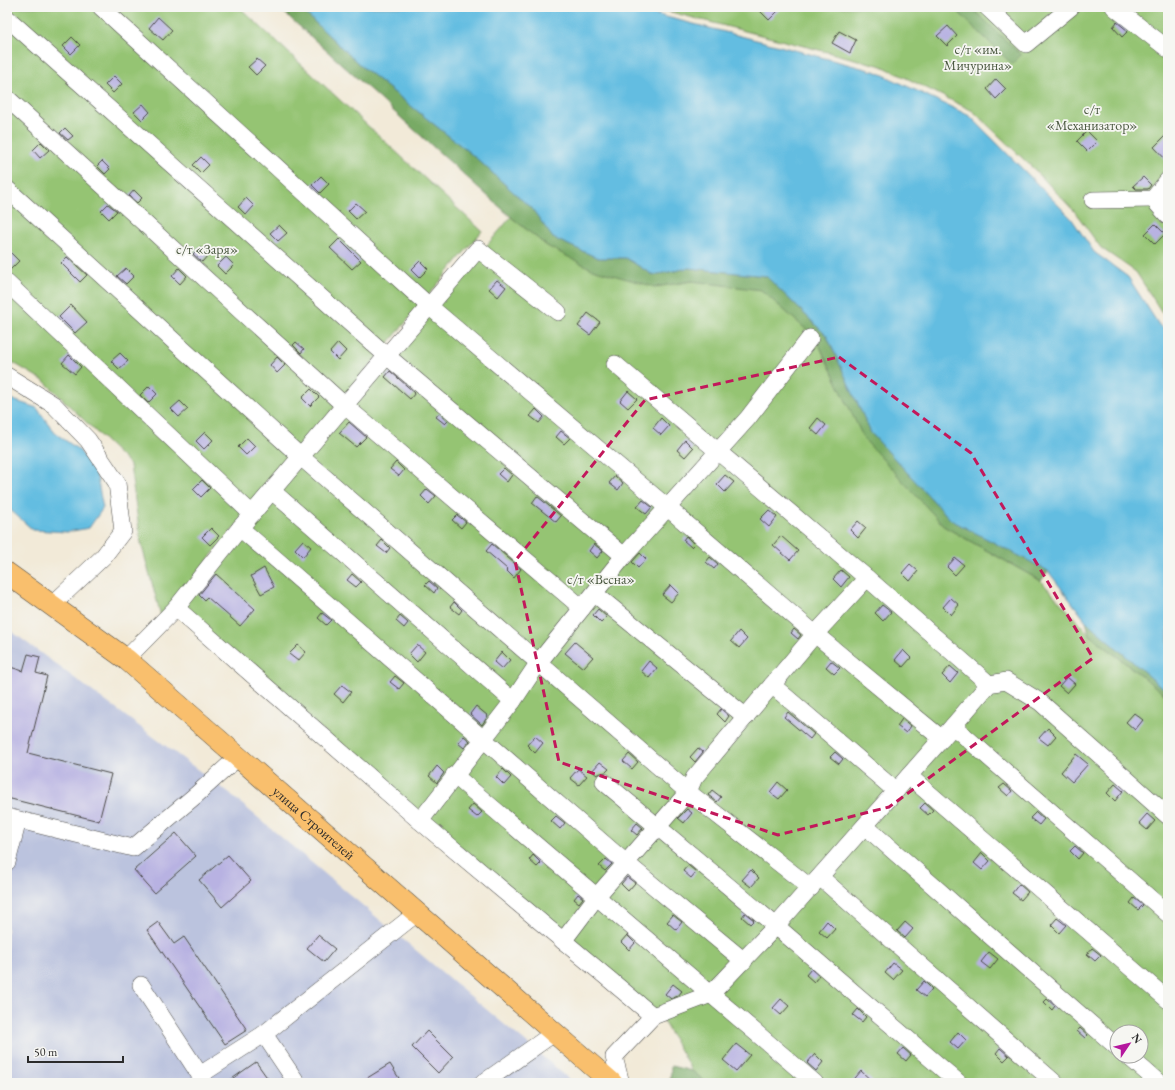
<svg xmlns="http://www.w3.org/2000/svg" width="1175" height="1090" font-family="'EB Garamond',serif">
  <rect width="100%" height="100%" fill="#f6f6f2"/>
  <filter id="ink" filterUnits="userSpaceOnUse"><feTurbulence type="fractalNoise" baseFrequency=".025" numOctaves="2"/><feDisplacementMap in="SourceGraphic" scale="8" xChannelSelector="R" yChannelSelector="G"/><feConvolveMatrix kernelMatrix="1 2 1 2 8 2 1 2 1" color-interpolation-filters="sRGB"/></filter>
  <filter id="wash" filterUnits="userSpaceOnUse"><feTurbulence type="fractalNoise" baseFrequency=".012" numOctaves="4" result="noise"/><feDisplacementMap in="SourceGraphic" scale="16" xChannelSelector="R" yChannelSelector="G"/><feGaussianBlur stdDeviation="0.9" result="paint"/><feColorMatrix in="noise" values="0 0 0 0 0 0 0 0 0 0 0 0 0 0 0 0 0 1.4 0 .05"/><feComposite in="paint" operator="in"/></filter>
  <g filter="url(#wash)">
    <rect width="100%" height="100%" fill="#f2ead8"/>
    <path fill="#bbc3de" d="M7,628L225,790L574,1083H7Z"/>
    <g fill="#95c473" stroke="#60784f" fill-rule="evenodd">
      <path d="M7,7H239L482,231L161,616L141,543L130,465L44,381L7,359Z"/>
      <path d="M651,7H1168V322L1136,272L1101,248L1075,212L1036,171L973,111L882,66Z"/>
      <path d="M511,217L547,246L655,287L692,281L761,289L816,338L830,368L945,527L1041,581L1089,634L1168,697V1083H707L692,1071L662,1019L179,608ZM1117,1032H1141V1056H1117Z"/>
    </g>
    <g fill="#78aa65" stroke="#526a48">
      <path d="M278,7H299L361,66L475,157L533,210L553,238L598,258H626L653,275L689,268L766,276L827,336L871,433L951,520L1048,571L1041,581L945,527L864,439L816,338L761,290L692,281L655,287L592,269L547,246L511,217Z"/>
      <path d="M953,7H971L1021,55L1012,64Z"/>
      <path d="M1086,621L1158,684L1168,691V697L1089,634Z"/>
      <path d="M671,1066L692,1071L707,1083H670Z"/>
    </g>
    <g fill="#64bde1" stroke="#487486">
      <path d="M299,7H627L768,43L877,72L970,116L1071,218L1094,252L1128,277L1159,325L1168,333V691L1158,684L1086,621L1048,571L951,520L871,433L827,336L766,276L689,268L653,275L626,258H598L553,238L533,210L475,157L361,66Z"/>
      <path d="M7,398L37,408L55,433L79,450L96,472L103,508L89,528L67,532L33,530L7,507Z"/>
    </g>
    <g id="blocks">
      <g fill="#b8b2e2">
        <path d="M756,7H782L769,20Z"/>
        <path d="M158,17L172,30L163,40L149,28Z"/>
        <path d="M1117,22L1128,31L1122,37L1113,27Z"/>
        <path d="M948,26L957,36L947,46L937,36Z"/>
        <path d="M839,31L856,40L850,53L832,43Z"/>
        <path d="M72,37L80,45L71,54L63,46Z"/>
        <path d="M257,59L265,66L256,75L248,67Z"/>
        <path d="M114,76L122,84L113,93L105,85Z"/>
        <path d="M996,79L1006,89L996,99L987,89Z"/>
        <path d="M143,104L150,112L142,120L134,112Z"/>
        <path d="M65,128L73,136L68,140L60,133Z"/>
        <path d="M1087,131L1097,141L1087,151L1077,141Z"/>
        <path d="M1168,133V162L1154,147Z"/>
        <path d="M41,142L49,150L40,158L33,150Z"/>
        <path d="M201,157L209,165L201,173L193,165Z"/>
        <path d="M102,161L110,169L105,174L97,166Z"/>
        <path d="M321,176L329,184L320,193L312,185Z"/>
        <path d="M1143,177L1151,185L1148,189H1136L1133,186Z"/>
        <path d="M134,190L142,198L137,203L129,196Z"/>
        <path d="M246,198L254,206L246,215L238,207Z"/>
        <path d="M356,203L365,211L356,219L348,211Z"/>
        <path d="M108,204L117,211L109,219L101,211Z"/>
        <path d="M1155,224L1165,234L1155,244L1145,234Z"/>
        <path d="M279,225L287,233L278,241L270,233Z"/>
        <path d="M339,239L361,261L352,269L330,248Z"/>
        <path d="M200,247L208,255L202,262L193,254Z"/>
        <path d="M7,249L19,261L7,273Z"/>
        <path d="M67,257L87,275L80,282L61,263Z"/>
        <path d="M226,257L234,265L225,274L217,266Z"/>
        <path d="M420,261L428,269L419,278L411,270Z"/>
        <path d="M126,268L134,276L126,284L117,276Z"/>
        <path d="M179,268L187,276L180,284L172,276Z"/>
        <path d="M497,280L506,287L498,297L489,289Z"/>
        <path d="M71,305L87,322L75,333L59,317Z"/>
        <path d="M588,313L600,322L590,335L578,326Z"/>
        <path d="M296,342L304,349L301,353L293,345Z"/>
        <path d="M338,343L346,351L338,360L330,352Z"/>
        <path d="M120,353L128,361L119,369L111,361Z"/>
        <path d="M69,355L81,367L75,374L62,363Z"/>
        <path d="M277,357L285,365L277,373L270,365Z"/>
        <path d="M390,371L415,393L410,399L385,377Z"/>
        <path d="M149,386L157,394L148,403L140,395Z"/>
        <path d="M311,389L319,397L310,406L302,398Z"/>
        <path d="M628,391L637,399L628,408L620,401Z"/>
        <path d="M180,401L188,409L179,417L171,409Z"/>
        <path d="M536,409L544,417L539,423L530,416Z"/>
        <path d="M439,413L448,421L445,424L436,417Z"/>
        <path d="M661,418L669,426L661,435L653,428Z"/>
        <path d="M818,418L826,425L818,435L810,428Z"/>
        <path d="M349,422L366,437L356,447L339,433Z"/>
        <path d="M561,431L570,438L564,444L556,437Z"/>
        <path d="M205,432L213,440L204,449L196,441Z"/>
        <path d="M247,438L255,446L246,455L238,447Z"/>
        <path d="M685,440L693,448L685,457L677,450Z"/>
        <path d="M396,462L404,470L399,476L390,469Z"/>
        <path d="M504,468L512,475L507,482L498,474Z"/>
        <path d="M725,475L734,482L725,492L717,484Z"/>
        <path d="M615,476L623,483L618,490L609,483Z"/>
        <path d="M202,480L210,488L201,497L193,489Z"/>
        <path d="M427,489L436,496L429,504L421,496Z"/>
        <path d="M537,496L561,516L556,522L532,503Z"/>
        <path d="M643,500L652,507L646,514L637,507Z"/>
        <path d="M769,510L777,517L769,527L760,519Z"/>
        <path d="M457,515L466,522L461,528L452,520Z"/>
        <path d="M858,521L866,528L858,538L850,530Z"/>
        <path d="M211,528L219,536L210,545L202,537Z"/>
        <path d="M686,536L694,544L691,547L683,540Z"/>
        <path d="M781,536L798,551L790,560L773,545Z"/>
        <path d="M303,540L311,547L303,557L295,549Z"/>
        <path d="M382,540L390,548L386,553L377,546Z"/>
        <path d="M492,544L521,569L514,578L506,570L507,569L486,551Z"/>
        <path d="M594,544L603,551L597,558L589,551Z"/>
        <path d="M640,553L646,559L638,568L632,562Z"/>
        <path d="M710,557L718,564L714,569L706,562Z"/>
        <path d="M955,558L964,565L955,575L947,567Z"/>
        <path d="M910,564L918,571L910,581L902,573Z"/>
        <path d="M264,568L274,587L261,594L251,576Z"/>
        <path d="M841,570L849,577L841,587L833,579Z"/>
        <path d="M216,574L255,609L240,626L207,597L204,600L199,595Z"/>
        <path d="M352,574L361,582L356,587L347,580Z"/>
        <path d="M429,581L437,588L434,593L425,585Z"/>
        <path d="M671,585L679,593L671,602L662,595Z"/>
        <path d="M951,598L959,605L951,615L943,607Z"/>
        <path d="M454,602L462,610L459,614L450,607Z"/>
        <path d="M882,605L891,612L883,621L875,613Z"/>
        <path d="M598,609L607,617L601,623L593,615Z"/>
        <path d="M322,613L331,620L326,625L318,618Z"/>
        <path d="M400,616L408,623L404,628L396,621Z"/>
        <path d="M794,629L801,635L798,639L791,633Z"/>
        <path d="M739,631L747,639L739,648L731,641Z"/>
        <path d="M575,642L593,657L583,668L565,653Z"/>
        <path d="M298,645L306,652L298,661L289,654Z"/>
        <path d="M417,645L425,652L417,662L409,654Z"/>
        <path d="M903,650L911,658L903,667L895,660Z"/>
        <path d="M502,652L510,660L502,669L494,662Z"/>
        <path d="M28,654L40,657L36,673L47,676L28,753L111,774L99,821L7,798V666L23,671Z"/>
        <path d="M649,661L657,668L649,678L641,671Z"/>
        <path d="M831,661L840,668L834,674L826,667Z"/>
        <path d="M950,666L958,673L950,683L942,675Z"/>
        <path d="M395,676L404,683L399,689L390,682Z"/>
        <path d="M1067,677L1075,684L1067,693L1059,686Z"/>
        <path d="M342,685L351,692L343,702L334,694Z"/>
        <path d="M476,706L488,716L482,725L470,714Z"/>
        <path d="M721,709L729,716L725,722L717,714Z"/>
        <path d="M788,712L814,734L810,739L784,717Z"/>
        <path d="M1134,713L1143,720L1135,730L1126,722Z"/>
        <path d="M902,719L911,726L906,733L897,726Z"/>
        <path d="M1048,728L1056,736L1048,745L1039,738Z"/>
        <path d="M464,736L470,741L464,748L458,743Z"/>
        <path d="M535,736L543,743L535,753L527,745Z"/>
        <path d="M698,748L703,752L695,762L690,757Z"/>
        <path d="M835,752L843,759L839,764L830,757Z"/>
        <path d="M629,754L638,762L632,769L623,761Z"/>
        <path d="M1076,754L1088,764L1072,782L1061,772Z"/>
        <path d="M600,762L609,769L606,772L601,773L597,775L592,771Z"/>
        <path d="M437,766L444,773L437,783L429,776Z"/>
        <path d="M503,769L511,777L504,785L496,777Z"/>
        <path d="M578,769L587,776L579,785L570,778Z"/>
        <path d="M778,782L787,790L779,799L770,792Z"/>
        <path d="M1004,784L1012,791L1008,796L999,788Z"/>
        <path d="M1115,784L1123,791L1115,801L1107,793Z"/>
        <path d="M712,790L721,797L717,802L708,795Z"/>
        <path d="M925,803L933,810L928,815L920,808Z"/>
        <path d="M473,804L482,812L477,817L468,810Z"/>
        <path d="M687,809L692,813L684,823L678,818Z"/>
        <path d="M1036,812L1044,819L1039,825L1030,818Z"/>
        <path d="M1147,814L1155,821L1147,830L1139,823Z"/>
        <path d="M556,816L565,823L560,829L551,821Z"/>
        <path d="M637,823L643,828L637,835L631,830Z"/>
        <path d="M176,833L196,856L154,893L134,870Z"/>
        <path d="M1075,846L1083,853L1078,859L1070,851Z"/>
        <path d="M982,853L990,861L982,870L974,863Z"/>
        <path d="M228,855L251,881L222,907L199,880Z"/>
        <path d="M533,855L541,863L537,867L529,860Z"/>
        <path d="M606,859L612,864L605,871L599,866Z"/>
        <path d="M688,865L696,872L691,878L683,871Z"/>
        <path d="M751,870L759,878L751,887L742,880Z"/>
        <path d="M627,877L635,883L628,891L621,884Z"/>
        <path d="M1019,884L1028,892L1021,900L1012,893Z"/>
        <path d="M578,894L583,898L579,903L574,899Z"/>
        <path d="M1134,898L1143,905L1138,910L1130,903Z"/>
        <path d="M745,913L754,920L750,924L742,917Z"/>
        <path d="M673,915L682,922L676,930L667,922Z"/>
        <path d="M1057,918L1066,925L1059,933L1051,925Z"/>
        <path d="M827,921L835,929L827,938L819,931Z"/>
        <path d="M158,922L174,944L184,937L247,1030L225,1044L147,930Z"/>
        <path d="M905,922L913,929L905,938L897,931Z"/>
        <path d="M318,935L335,949L324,962L307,948Z"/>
        <path d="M627,935L635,943L629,950L621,942Z"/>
        <path d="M1092,948L1101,955L1095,961L1087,954Z"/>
        <path d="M989,952L998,959L990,969L981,962Z"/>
        <path d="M893,963L902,970L893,980L885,973Z"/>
        <path d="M811,969L819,976L814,982L806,975Z"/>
        <path d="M924,981L932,989L925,997L916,990Z"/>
        <path d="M673,984L682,991L678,996L671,999L665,994Z"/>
        <path d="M781,999L789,1006L781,1015L773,1008Z"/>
        <path d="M1047,999L1055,1006L1052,1010L1044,1002Z"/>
        <path d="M858,1009L866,1017L862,1022L853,1015Z"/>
        <path d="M1080,1028L1088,1035L1085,1038L1077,1031Z"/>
        <path d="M427,1031L453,1057L438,1073L412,1047Z"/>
        <path d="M958,1032L966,1040L958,1049L950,1042Z"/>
        <path d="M736,1044L750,1055L736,1071L723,1060Z"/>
        <path d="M903,1048L911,1055L906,1061L898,1054Z"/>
        <path d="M1000,1048L1009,1056L1004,1061L996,1053Z"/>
        <path d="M815,1054L823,1062L816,1071L807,1063Z"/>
        <path d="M256,1062L271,1083H226Z"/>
        <path d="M390,1064L402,1083H359Z"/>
        <path d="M861,1071L874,1083H851Z"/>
      </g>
    </g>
  </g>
  <g filter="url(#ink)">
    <use href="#blocks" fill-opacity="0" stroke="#494845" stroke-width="1"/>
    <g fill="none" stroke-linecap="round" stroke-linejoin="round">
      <g stroke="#494845" stroke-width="18">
        <g id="minor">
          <path d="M101,7L429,306L668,508L815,634L942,739"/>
          <path d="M987,7L1026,44L1071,7"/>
          <path d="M1114,7L1168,49"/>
          <path d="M7,18L387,356L624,556"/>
          <path d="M7,98L344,405L582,608"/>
          <path d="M7,189L301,457L688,792L811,888"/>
          <path d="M1153,199L1168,216"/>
          <path d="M1093,200L1153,199L1168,180"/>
          <path d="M7,283L252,514"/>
          <path d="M615,364L867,578L989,684"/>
          <path d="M7,376L54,405L88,440L117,483L123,531L103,557L52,605"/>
          <path d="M272,491L513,701"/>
          <path d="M240,528L626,863L744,961"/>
          <path d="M595,594L746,717"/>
          <path d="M176,608L420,821L653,1016"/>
          <path d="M126,659L176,608L240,528L478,249L558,312"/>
          <path d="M772,685L896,791"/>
          <path d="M953,726L1168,914"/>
          <path d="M454,775L815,1083"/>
          <path d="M909,776L1168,1000"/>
          <path d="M604,782L776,926L959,1083"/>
          <path d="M7,817L133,848L196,795L238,757"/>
          <path d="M420,821L513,701L539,662L624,556L748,418L810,338"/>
          <path d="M865,826L1117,1047"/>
          <path d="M7,862L18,820"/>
          <path d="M820,877L1055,1083"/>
          <path d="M563,941L597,896L688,792L694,778L815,634L867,578"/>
          <path d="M141,985L200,1075L264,1034"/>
          <path d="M1128,1056L1159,1083"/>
          <path d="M297,1083L264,1034L417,913"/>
          <path d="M483,1083L554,1033"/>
          <path d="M621,1083L614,1057L653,1016L711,994L776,926L953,726L989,684L1006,681L1040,702L1168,816"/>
        </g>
      </g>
      <g stroke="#494845" stroke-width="22">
        <g id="major">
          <path id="s1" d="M7,573L126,659L612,1083"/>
        </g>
      </g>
      <use href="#minor" stroke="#fff" stroke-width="17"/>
      <use href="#major" stroke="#f9bf6d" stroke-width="21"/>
    </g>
  </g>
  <path fill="none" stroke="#c2185b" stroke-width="3" stroke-dasharray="8 5" stroke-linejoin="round" d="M839,357L971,453L1093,658L889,807L778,835L559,762L515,561L645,400Z"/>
  <g text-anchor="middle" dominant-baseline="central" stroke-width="3.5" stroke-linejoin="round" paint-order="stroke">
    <g font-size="14" fill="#4b5941" stroke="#f6f6f2">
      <text x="978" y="49">с/т «им.<tspan x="978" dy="16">Мичурина»</tspan></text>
      <text x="1092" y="109">с/т<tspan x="1092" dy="16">«Механизатор»</tspan></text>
      <text x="207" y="249">с/т «Заря»</text>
      <text x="601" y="579">с/т «Весна»</text>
    </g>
    <g font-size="14" fill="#2b2b2b" stroke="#f6f6f2">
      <text stroke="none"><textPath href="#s1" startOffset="396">улица Строителей</textPath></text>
    </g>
  </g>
  <rect width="1175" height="1090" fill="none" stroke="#f6f6f2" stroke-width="24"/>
  <g transform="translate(1129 1044) rotate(55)"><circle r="19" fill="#f6f6f2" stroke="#a5a5a2"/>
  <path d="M0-3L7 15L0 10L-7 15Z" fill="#b5179e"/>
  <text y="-6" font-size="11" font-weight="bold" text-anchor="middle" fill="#2b2b2b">N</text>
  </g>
  <path d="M28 1056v6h95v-6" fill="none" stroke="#2b2b2b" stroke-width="2"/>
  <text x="34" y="1056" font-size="12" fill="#2b2b2b" stroke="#f6f6f2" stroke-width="3" paint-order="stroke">50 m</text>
</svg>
